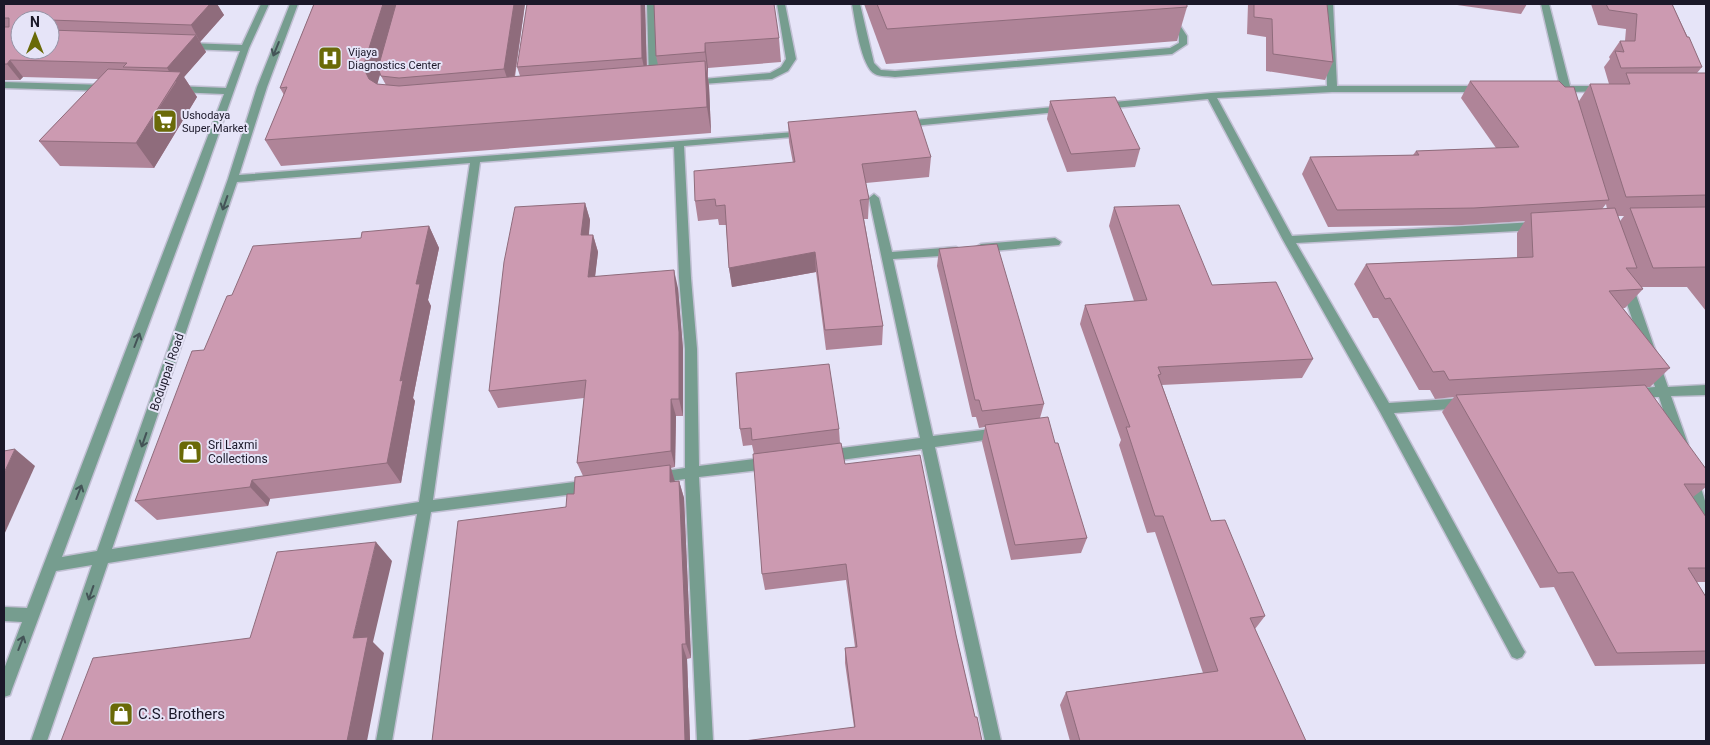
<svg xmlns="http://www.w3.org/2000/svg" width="1710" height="745" font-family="Roboto,sans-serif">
  <rect width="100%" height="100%" fill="#e6e4f8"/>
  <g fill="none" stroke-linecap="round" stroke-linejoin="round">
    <g stroke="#c1bfd3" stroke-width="3">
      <g id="minor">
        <path d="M261,4H269L249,48L201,184L62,557L97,551L228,179L257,87L290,4H298L267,87L239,175L808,131V135L804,136L684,146L691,278L697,349L699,466L769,457L774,459L776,463L774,467L769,469L699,477L713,741H697L685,479L657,483L652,481L650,477L652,473L685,468V349L679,278L674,147L480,162L433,500L590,480L595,482L597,486L595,490L590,492L431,512L392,741H376L417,514L108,563L47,741H31L92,565L56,571L12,689L10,695L4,697V669L22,622L4,621V607L27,608L224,94L176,92L171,89L176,86L226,88L240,51L188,49L184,46L188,43L242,45ZM470,163L419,502L112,549L237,182Z"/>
        <path d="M647,4H655L659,81L654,84L649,81Z"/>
        <path d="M777,4H785L796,59L788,71L772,79L689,85V81L692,80L770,73L781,67L786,59Z"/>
        <path d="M852,4H860L874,63L881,70L895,71L1170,48L1179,43V36L1158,4H1166L1187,36V44L1172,54L895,77C889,76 880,77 875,74C861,67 855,20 852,4Z"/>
        <path d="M1325,4H1333L1337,86H1482L1487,89L1482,92H1332L1217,98L1292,236L1536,222L1541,226L1536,230L1296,243L1389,403L1465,398L1470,399L1471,403L1470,407L1465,408L1394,413L1522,647L1525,652L1522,657L1517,659L1512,657L1380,412L1283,240L1208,99L1103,109L1098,106L1103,103L1211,93L1327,86Z"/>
        <path d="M1541,4H1549L1570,86H1604L1609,89L1607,91L1571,92L1572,95L1567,98L1564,97L1561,92L1556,91V87L1560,86Z"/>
        <path d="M4,82L106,85L111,88L106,91L4,88Z"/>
        <path d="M1065,106L1070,109L1068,111L903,127L898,124L903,121Z"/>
        <path d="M874,194L879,198L892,252L956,247L962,251L956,255L893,259L933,436L999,428L1004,429L1006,433L1004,437L999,438L935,447L1001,741H985L922,449L826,462L821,460L819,456L821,452L826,450L920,438L869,198Z"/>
        <path d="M1055,238L1061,242L1059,245L981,252L975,248L981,244Z"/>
        <path d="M1627,282L1633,286L1668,387L1706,385V395L1671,396L1688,444L1686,448L1681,449L1676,448L1674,444L1659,397H1631L1629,393L1631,389L1655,387L1621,286Z"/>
        <path d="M1691,472L1696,474L1698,478L1706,504V531L1701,529L1699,525L1684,478L1686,474Z"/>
      </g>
    </g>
    <use href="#minor" fill="#769d8f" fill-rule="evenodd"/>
  </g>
  <g fill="#af8498" fill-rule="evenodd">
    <path d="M4,4H217L224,15L200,42L206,52L184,77L197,97L154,168L60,166L39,141L99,79L23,77L20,80H4ZM20,20H50V50Z"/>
    <path d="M314,4H525L515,77L520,76L517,67L645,4L647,66L658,65L656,56L654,4L779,38L781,62L708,68V77L709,86L711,133L281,166L265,140L284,95L280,88ZM380,74L381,76L386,85L377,84Z"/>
    <path d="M864,4H1187V7L1177,41L886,64Z"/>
    <path d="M1248,4H1327L1333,62L1325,80L1266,71V37L1247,34Z"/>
    <path d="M1450,4H1527L1521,14Z"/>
    <path d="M1591,4H1672L1702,67L1697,73H1706V311L1687,287H1642L1643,289L1625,308H1623L1670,368L1650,387H1646L1706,471V487L1693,497L1706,517V582H1697L1706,597V664L1595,666L1554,587L1540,588L1442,412L1454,397L1435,399L1430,390H1419L1378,318H1373L1354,284L1366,264L1517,258V233L1525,221L1462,225L1328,227L1302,174L1310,157L1413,155L1416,151L1496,148L1461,98L1470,81L1565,87L1579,101L1590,84H1609L1604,67L1610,59L1609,57L1620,41H1625L1626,29L1598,25ZM1606,204L1607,209H1602ZM1618,216H1624L1620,221Z"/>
    <path d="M1050,101L1140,149L1135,167L1067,172L1047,119Z"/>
    <path d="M788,122L931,157L929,177L866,183L869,199L868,219H864L883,326L882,345L826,350L816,272L732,287L729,268L726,225H719L718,219L698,221L695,201L793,163L789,142Z"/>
    <path d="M585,203L590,220L589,235H593L598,252L595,276L678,288L683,349V416H676L675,467L671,468L675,482L679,481L684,498L691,658L687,659L690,741H432L566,507L583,476L577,463L584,398L498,408L489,391Z"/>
    <path d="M1114,207L1212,285L1313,359L1302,378L1162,385L1211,521L1265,616L1255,629L1306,741H1070L1060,705L1066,692L1203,673L1155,532L1147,533L1119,445L1121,440L1080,324L1085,305L1134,301L1109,226Z"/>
    <path d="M429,226L439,248L428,300L431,306L413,398L415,401L401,483L270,499L268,506L157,520L135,501L204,350L232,295L361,238Z"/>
    <path d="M939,249L1044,404L1040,418L1055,443L1087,538L1081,553L1011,560L982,442L985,427L979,428L976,417H972L937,266Z"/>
    <path d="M736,373L839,429L840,443L845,464L956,635L975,717L854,727L845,663V648L855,647L846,580L765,590L762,574L754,454L752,445L743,446L740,429Z"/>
  </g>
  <g fill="#8f6c7c">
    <path d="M210,4H217L224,15L200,42L191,25Z"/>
    <path d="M383,4H399L400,6L375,92L363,67Z"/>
    <path d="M514,4H525L512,93L504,69Z"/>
    <path d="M641,4H645L647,82L642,58Z"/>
    <path d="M196,35L206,52L184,77L197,97L154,168L136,143L176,82L167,68Z"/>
    <path d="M705,43L708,68V77L705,52Z"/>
    <path d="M10,60L23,77L20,80L7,64Z"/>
    <path d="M705,61L709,86L711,133L707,107Z"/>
    <path d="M585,203L590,220L587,253L581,235Z"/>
    <path d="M429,226L439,248L428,300L431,306L413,398L415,401L401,483L387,463L416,284Z"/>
    <path d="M593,235L598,252L593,294L588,277Z"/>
    <path d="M815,252L816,272L732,287L729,268Z"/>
    <path d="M674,270L678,288L683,349V416L679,399Z"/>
    <path d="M671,399L676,416L675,467L671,451Z"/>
    <path d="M15,449L35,466L4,535V473Z"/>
    <path d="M670,465L675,482H670Z"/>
    <path d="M252,480L270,499L268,506L250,487Z"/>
    <path d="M679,481L684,498L691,658L686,644Z"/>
    <path d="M376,542L392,561L373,642L384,653L367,741H347L353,638Z"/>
    <path d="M682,644L687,659L690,741H685Z"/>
  </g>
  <g fill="#cc9ab1" stroke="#8f6c7c">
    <path d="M4,4H210L191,25L50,20H20V50H50V30L196,35L167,68L123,67L127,63L10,60L7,64H4V27H9V18H4Z"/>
    <path d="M314,4H383L363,67L369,79L377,84L399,86L705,61L707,107L265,140L287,87L280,88Z"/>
    <path d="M396,4H514L504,69L399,78L381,76L378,68Z"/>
    <path d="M527,4H641L642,58L517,67Z"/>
    <path d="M654,4H774L779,38L705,43V52L656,56Z"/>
    <path d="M877,4H1187V7L887,29Z"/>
    <path d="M1254,4H1327L1333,62L1273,54L1272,19L1254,17Z"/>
    <path d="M1606,4H1672L1687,37H1689L1702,67L1621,68L1615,51L1624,52L1620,41H1635L1637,14L1609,10Z"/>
    <path d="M108,69L181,72L136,143L39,141Z"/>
    <path d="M1626,73H1706V195L1626,197L1590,84H1630Z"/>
    <path d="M1470,81H1559L1565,87H1574L1609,200L1474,208L1337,210L1310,157L1419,155L1416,151L1519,147Z"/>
    <path d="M1115,97L1140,149L1071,154L1050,101Z"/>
    <path d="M916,111L931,157L862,164L869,199L860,200L883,326L825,330L815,252L729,268L725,205L716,206L715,199L695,201L694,171L795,162L788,122Z"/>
    <path d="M585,203L581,235H593L588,277L674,270L679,332V399H671V451L577,463L586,380L489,391L504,262L515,207Z"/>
    <path d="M1179,205L1212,285L1276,282L1313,359L1158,367L1161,374L1158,375L1211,521L1225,520L1265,616L1250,618L1306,741H1080L1066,692L1218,671L1163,516H1155L1126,427H1130L1085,305L1147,300L1114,207Z"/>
    <path d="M1706,207V267L1653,268L1630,208Z"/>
    <path d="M1615,208L1637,268H1626L1643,289L1609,291L1670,368L1449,380L1444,371L1433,372L1390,298L1385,299L1366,264L1533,257L1531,213Z"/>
    <path d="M429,226L416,284H420L400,381L403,380L387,463L252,480L250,487L135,501L192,351L204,350L227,296L232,295L253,246L361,238L362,232Z"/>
    <path d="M997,244L1044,404L982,411L979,400H975L939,249Z"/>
    <path d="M829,364L839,429L752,440L751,428L740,429L736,373Z"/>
    <path d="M1645,385L1706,469V484H1684L1706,517V568H1688L1706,597V651L1617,653L1573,572L1558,573L1456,395Z"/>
    <path d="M1048,417L1055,443H1058L1087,538L1015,545L985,425Z"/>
    <path d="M841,443L845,464L920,455L956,635L975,717H977L982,741H744L855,727L845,648L857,647L846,564L762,574L753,454Z"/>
    <path d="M15,449L4,473V451Z"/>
    <path d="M670,465V482L679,481L686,644H682L685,741H432L458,521L566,507L567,494H574L575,477Z"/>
    <path d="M376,542L353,638L368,637L347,741H61L93,658L250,638L277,552Z"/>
  </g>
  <defs><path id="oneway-shaft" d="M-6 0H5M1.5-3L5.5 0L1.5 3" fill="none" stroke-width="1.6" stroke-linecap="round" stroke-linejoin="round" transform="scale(1.25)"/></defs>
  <g stroke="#445457">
    <use href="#oneway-shaft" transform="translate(276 49) rotate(112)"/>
    <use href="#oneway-shaft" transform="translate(225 203) rotate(109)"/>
    <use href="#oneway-shaft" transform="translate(137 340) rotate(-69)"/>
    <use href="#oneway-shaft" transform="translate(144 440) rotate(109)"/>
    <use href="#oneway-shaft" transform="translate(79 492) rotate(-69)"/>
    <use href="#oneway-shaft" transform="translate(91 593) rotate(109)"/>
    <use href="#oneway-shaft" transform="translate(21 643) rotate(-69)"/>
  </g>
  <defs>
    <g id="hospital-square" transform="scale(1.25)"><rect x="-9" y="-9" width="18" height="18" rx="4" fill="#6a6a08" stroke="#e6e4f8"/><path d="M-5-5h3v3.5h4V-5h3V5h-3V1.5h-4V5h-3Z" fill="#fff"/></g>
    <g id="supermarket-square" transform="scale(1.25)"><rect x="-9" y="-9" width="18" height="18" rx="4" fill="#6a6a08" stroke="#e6e4f8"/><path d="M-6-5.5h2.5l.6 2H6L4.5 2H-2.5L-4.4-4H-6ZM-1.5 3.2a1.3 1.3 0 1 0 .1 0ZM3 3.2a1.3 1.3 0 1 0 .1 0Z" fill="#fff"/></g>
    <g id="shop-square" transform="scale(1.25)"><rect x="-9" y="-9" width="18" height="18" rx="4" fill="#6a6a08" stroke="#e6e4f8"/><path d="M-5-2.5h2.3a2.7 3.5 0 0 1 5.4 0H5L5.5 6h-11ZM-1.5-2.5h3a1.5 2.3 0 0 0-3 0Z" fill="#fff"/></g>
  </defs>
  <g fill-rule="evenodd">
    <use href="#hospital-square" x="330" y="58"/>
    <use href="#supermarket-square" x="165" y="121"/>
    <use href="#shop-square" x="190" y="452"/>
    <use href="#shop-square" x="121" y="714"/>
  </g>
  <g text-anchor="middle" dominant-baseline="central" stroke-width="4" stroke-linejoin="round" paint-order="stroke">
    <g font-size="11" fill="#1b1829" stroke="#e6e4f8" text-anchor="start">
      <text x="348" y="52">Vijaya<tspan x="348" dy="13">Diagnostics Center</tspan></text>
      <text x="182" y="115">Ushodaya<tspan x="182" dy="13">Super Market</tspan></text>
    </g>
    <g font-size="12" fill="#1b1829" stroke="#e6e4f8">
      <text transform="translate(167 372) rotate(-71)">Boduppal Road</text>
    </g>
    <g font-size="12" fill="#1b1829" stroke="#e6e4f8" text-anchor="start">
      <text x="208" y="445">Sri Laxmi<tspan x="208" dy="14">Collections</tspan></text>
    </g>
    <g font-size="15" fill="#1b1829" stroke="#e6e4f8" text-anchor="start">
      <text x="138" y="714">C.S. Brothers</text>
    </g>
  </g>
  <rect width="1710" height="745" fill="none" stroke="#1b1829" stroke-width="10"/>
  <g transform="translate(35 35)"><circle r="24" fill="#e6e4f8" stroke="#9592a5"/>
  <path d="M0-4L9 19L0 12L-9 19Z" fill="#6a6a08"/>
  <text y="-8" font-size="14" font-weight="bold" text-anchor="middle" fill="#1b1829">N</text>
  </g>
</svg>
